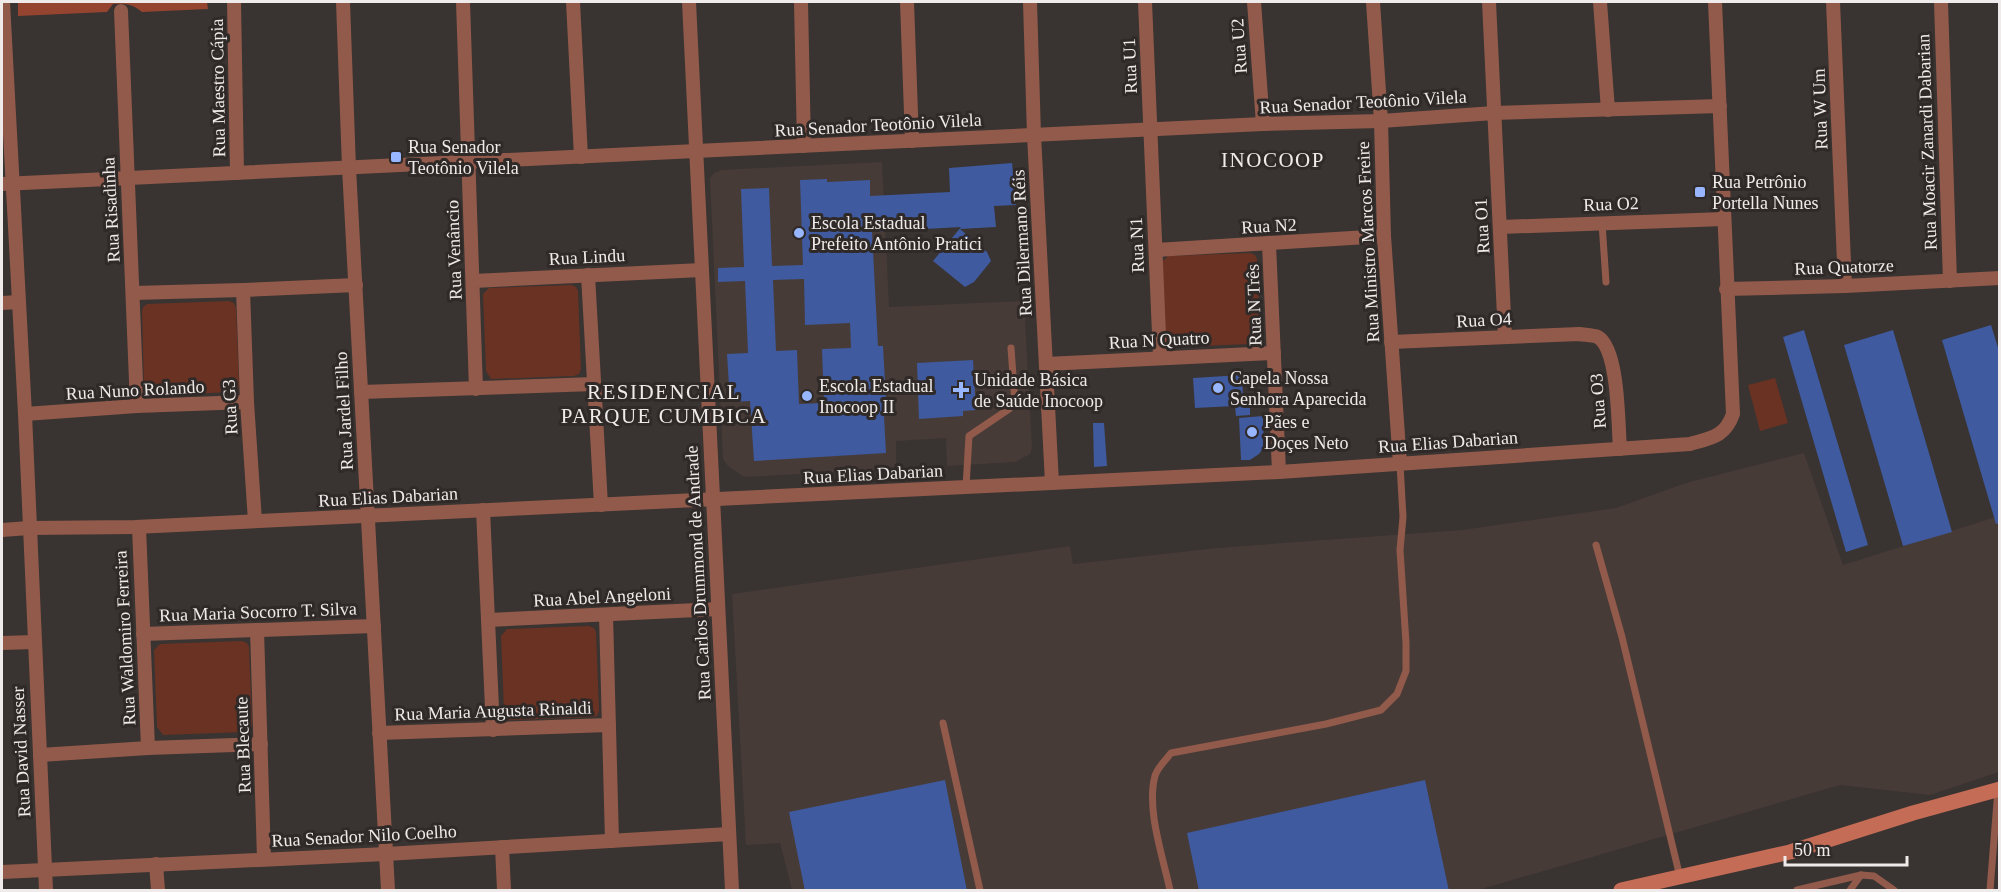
<svg xmlns="http://www.w3.org/2000/svg" width="2001" height="892" font-family="Georgia,serif">
  <rect width="100%" height="100%" fill="#393331"/>
  <g fill="#473b38">
    <path d="M882,162L889,307L1024,301L1032,448L1030,454L1015,462L947,466L946,438L896,441V469L744,477L728,466L723,459L710,178L714,173L721,170Z"/>
    <path d="M1804,453L1843,565L1999,516V772L1930,795L1840,785L1478,890H792L780,843L746,845L732,594L1070,546L1073,564L1217,548L1462,530L1616,508L1686,483Z"/>
  </g>
  <g fill="#693223">
    <path d="M1250,253L1255,255L1257,259L1260,337L1258,342L1253,344L1171,347L1165,339L1162,262L1168,256Z"/>
    <path d="M571,285L576,287L578,291L581,369L579,374L574,376L491,379L486,371L483,294L489,288Z"/>
    <path d="M229,301L234,303L236,308L239,386L237,391L232,392L150,396L144,388L142,311L143,307L147,304Z"/>
    <path d="M1775,378L1788,423L1760,431L1748,385Z"/>
    <path d="M589,626L594,628L596,632L599,711L597,716L592,717L509,720L504,713L501,636L507,629Z"/>
    <path d="M242,641L247,643L249,647L252,725L250,730L245,732L163,735L157,727L154,650L160,644Z"/>
  </g>
  <path fill="#954430" d="M18,2H207L208,9L142,12C132,4 126,3 113,4L107,12L18,16Z"/>
  <g fill="#3f5a9e" fill-rule="evenodd">
    <path d="M1012,163L1016,205L994,206L996,227L960,229L987,252L991,261L974,282L965,287L933,261L961,227L872,232L878,346H883L886,400L894,409L884,416L886,453L754,461L750,401L730,402L727,354L748,353L745,281L718,282V268L744,267L741,189L769,188L772,266L803,265L800,180L827,179V182L870,180V196L950,192L949,168ZM804,279L805,325L850,323L851,348L822,349L824,403L799,404L797,350L776,351L773,280Z"/>
    <path d="M1991,325L2000,354V523L1996,524L1942,340Z"/>
    <path d="M1804,330L1868,545L1846,552L1783,337Z"/>
    <path d="M1893,330L1952,532L1903,546L1844,345Z"/>
    <path d="M973,360L976,410L963,411V416L919,419L917,363Z"/>
    <path d="M1242,375L1243,398L1250,402V415L1236,416L1235,406L1195,408L1193,378Z"/>
    <path d="M1263,416L1264,447L1259,454L1250,460H1241L1239,418Z"/>
    <path d="M1093,423H1104L1107,466L1094,467Z"/>
    <path d="M945,780L967,891H805L789,812Z"/>
    <path d="M1425,780L1449,891H1199L1187,833Z"/>
  </g>
  <g fill="none" stroke-linecap="round" stroke-linejoin="round">
    <g stroke="#925a4b" stroke-width="7">
      <path d="M1602,223L1606,282"/>
      <path d="M966,487L969,436L1009,409L1015,403L1011,348"/>
      <path d="M1596,545L1622,637L1680,877"/>
      <path d="M943,723L980,890"/>
      <path d="M1170,890C1163,857 1146,809 1155,776C1157,768 1166,760 1171,753L1326,724L1381,710L1397,694L1406,671V643L1400,550L1403,517L1400,464"/>
      <path d="M1797,890L1861,875L1874,876L1894,890"/>
      <path d="M1850,890L1861,875"/>
      <path d="M1990,890L1998,789"/>
    </g>
    <g stroke="#925a4b" stroke-width="14">
      <path d="M3,2L25,414L46,890"/>
      <path d="M234,2L237,173"/>
      <path d="M343,2L349,168L388,890"/>
      <path d="M463,2L476,389"/>
      <path d="M573,2L581,157"/>
      <path d="M689,2L732,890"/>
      <path d="M801,2L804,146"/>
      <path d="M907,2L912,141"/>
      <path d="M1030,2L1034,135L1052,483"/>
      <path d="M1145,2L1160,358"/>
      <path d="M1254,2L1263,124"/>
      <path d="M1373,2L1381,121L1384,236L1400,464"/>
      <path d="M1489,2L1505,337"/>
      <path d="M1600,2L1608,110"/>
      <path d="M1833,2L1845,286"/>
      <path d="M1941,2L1950,281"/>
      <path d="M121,11L137,406"/>
      <path d="M2,184L1263,124L1381,121L1494,113L1720,106"/>
      <path d="M1500,227L1724,219"/>
      <path d="M1269,244L1279,472"/>
      <path d="M1156,250L1384,236"/>
      <path d="M588,275L601,505"/>
      <path d="M473,281L702,270"/>
      <path d="M1726,289L1845,286L2000,278"/>
      <path d="M243,290L247,402L255,521"/>
      <path d="M133,293L243,290L356,285"/>
      <path d="M2,303L18,302"/>
      <path d="M1391,342L1579,334C1585,335 1593,335 1598,337C1619,350 1618,425 1620,449"/>
      <path d="M1046,364L1274,353"/>
      <path d="M361,392L594,384"/>
      <path d="M25,414L137,406L247,402"/>
      <path d="M483,510L493,730"/>
      <path d="M139,527L148,748"/>
      <path d="M2,530L29,528L135,527L1279,472L1690,444C1711,438 1725,437 1733,414L1715,2"/>
      <path d="M606,615L612,841"/>
      <path d="M488,620L718,609"/>
      <path d="M257,630L264,859"/>
      <path d="M143,634L374,626"/>
      <path d="M2,643L34,642"/>
      <path d="M379,733L609,725"/>
      <path d="M40,755L148,748L261,744"/>
      <path d="M502,847L504,890"/>
      <path d="M156,864L158,890"/>
      <path d="M2,872L386,854L729,834"/>
    </g>
    <path stroke="#c46c55" stroke-width="15" d="M1621,890L1790,852L1913,813L2000,789"/>
  </g>
  <g fill="#97b6fd" stroke="#2f2927" stroke-width="2">
    <rect x="390" y="151" width="12" height="12" rx="3"/>
    <rect x="1694" y="186" width="12" height="12" rx="3"/>
    <circle cx="799" cy="233" r="6"/>
    <circle cx="1218" cy="388" r="6"/>
    <path d="M958 381h6v6h6v6h-6v6h-6v-6h-6v-6h6z"/>
    <circle cx="807" cy="396" r="6"/>
    <circle cx="1252" cy="432" r="6"/>
  </g>
  <g text-anchor="middle" dominant-baseline="central" stroke-width="6" stroke-linejoin="round" paint-order="stroke">
    <g font-size="18" fill="#efebea" stroke="#2f2927">
      <text transform="translate(1239 46) rotate(-94)">Rua U2</text>
      <text transform="translate(1130 66) rotate(-92)">Rua U1</text>
      <text transform="translate(218 88) rotate(-91)">Rua Maestro Cápia</text>
      <text transform="translate(1363 102) rotate(-3)">Rua Senador Teotônio Vilela</text>
      <text transform="translate(1820 109) rotate(-92)">Rua W Um</text>
      <text transform="translate(878 125) rotate(-3)">Rua Senador Teotônio Vilela</text>
      <text transform="translate(1927 142) rotate(-92)">Rua Moacir Zanardi Dabarian</text>
      <text transform="translate(1611 204) rotate(-2)">Rua O2</text>
      <text transform="translate(111 210) rotate(-93)">Rua Risadinha</text>
      <text transform="translate(1269 226) rotate(-3)">Rua N2</text>
      <text transform="translate(1482 226) rotate(-93)">Rua O1</text>
      <text transform="translate(1368 242) rotate(-93)">Rua Ministro Marcos Freire</text>
      <text transform="translate(1022 243) rotate(-93)">Rua Dilermano Réis</text>
      <text transform="translate(1137 245) rotate(-92)">Rua N1</text>
      <text transform="translate(454 250) rotate(-92)">Rua Venâncio</text>
      <text transform="translate(587 257) rotate(-3)">Rua Lindu</text>
      <text transform="translate(1844 267) rotate(-2)">Rua Quatorze</text>
      <text transform="translate(1254 305) rotate(-92)">Rua N Três</text>
      <text transform="translate(1484 320) rotate(-3)">Rua O4</text>
      <text transform="translate(1159 340) rotate(-3)">Rua N Quatro</text>
      <text transform="translate(135 390) rotate(-3)">Rua Nuno Rolando</text>
      <text transform="translate(1598 401) rotate(-94)">Rua O3</text>
      <text transform="translate(230 407) rotate(-93)">Rua G3</text>
      <text transform="translate(344 411) rotate(-93)">Rua Jardel Filho</text>
      <text transform="translate(1448 442) rotate(-4)">Rua Elias Dabarian</text>
      <text transform="translate(873 474) rotate(-3)">Rua Elias Dabarian</text>
      <text transform="translate(388 497) rotate(-3)">Rua Elias Dabarian</text>
      <text transform="translate(698 573) rotate(-93)">Rua Carlos Drummond de Andrade</text>
      <text transform="translate(602 597) rotate(-3)">Rua Abel Angeloni</text>
      <text transform="translate(258 612) rotate(-2)">Rua Maria Socorro T. Silva</text>
      <text transform="translate(125 638) rotate(-93)">Rua Waldomiro Ferreira</text>
      <text transform="translate(493 711) rotate(-2)">Rua Maria Augusta Rinaldi</text>
      <text transform="translate(243 745) rotate(-92)">Rua Blecaute</text>
      <text transform="translate(21 752) rotate(-93)">Rua David Nasser</text>
      <text transform="translate(364 836) rotate(-3)">Rua Senador Nilo Coelho</text>
    </g>
    <g font-size="18" fill="#efebea" stroke="#2f2927" text-anchor="start">
      <text x="408" y="147">Rua Senador<tspan x="408" dy="21">Teotônio Vilela</tspan></text>
      <text x="1712" y="182">Rua Petrônio<tspan x="1712" dy="21">Portella Nunes</tspan></text>
      <text x="811" y="223">Escola Estadual<tspan x="811" dy="21">Prefeito Antônio Pratici</tspan></text>
      <text x="1230" y="378">Capela Nossa<tspan x="1230" dy="21">Senhora Aparecida</tspan></text>
      <text x="974" y="380">Unidade Básica<tspan x="974" dy="21">de Saúde Inocoop</tspan></text>
      <text x="819" y="386">Escola Estadual<tspan x="819" dy="21">Inocoop II</tspan></text>
      <text x="1264" y="422">Pães e<tspan x="1264" dy="21">Doçes Neto</tspan></text>
    </g>
    <g font-size="21" letter-spacing="1.5" fill="#efebea" stroke="#2f2927">
      <text x="1273" y="160">INOCOOP</text>
      <text x="664" y="392">RESIDENCIAL<tspan x="664" dy="24">PARQUE CUMBICA</tspan></text>
    </g>
  </g>
  <rect width="2001" height="892" fill="none" stroke="#efebea" stroke-width="6"/>
  <path d="M1785 856v9h122v-9" fill="none" stroke="#efebea" stroke-width="3"/>
  <text x="1794" y="856" font-size="18" fill="#efebea" stroke="#2f2927" stroke-width="4.5" paint-order="stroke">50 m</text>
</svg>
